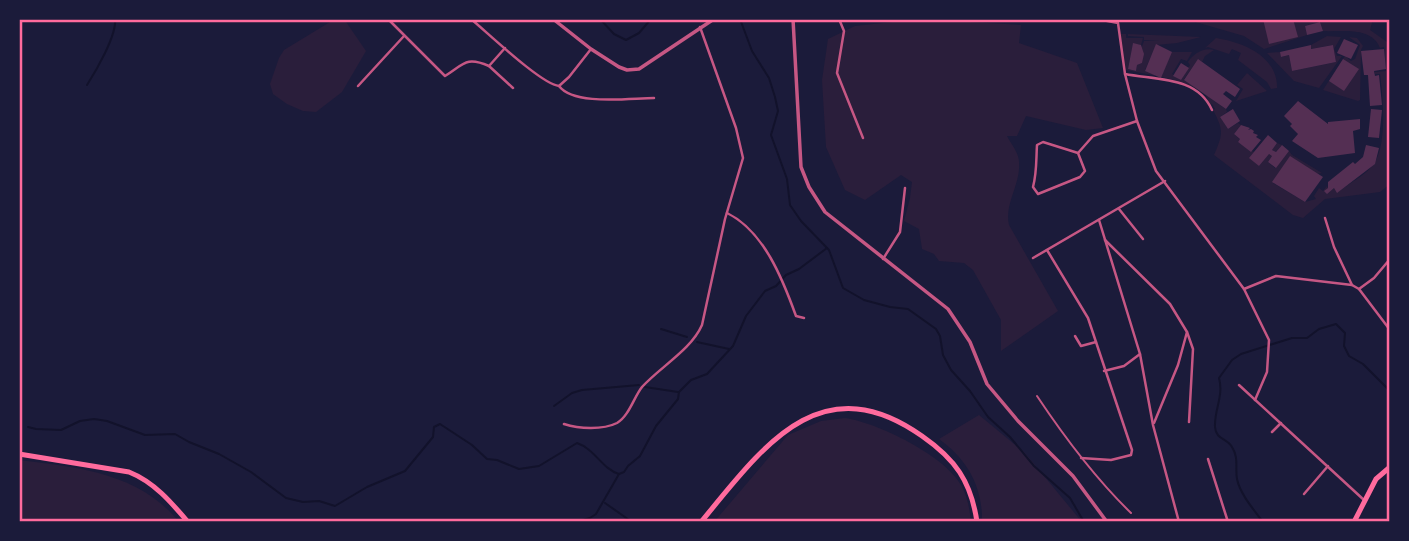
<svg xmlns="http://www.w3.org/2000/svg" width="1409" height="541" font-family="'DejaVu Sans',sans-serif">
  <rect width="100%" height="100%" fill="#1b1b3a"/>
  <g fill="#2a1e3b">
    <path d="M335,19H344L366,51L342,92L316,112L303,111L287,104L273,94L270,84L279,58L284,50Z"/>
    <path d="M920,19L1021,25L1019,43L1077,63L1103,128L1086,130L1026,116L1017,136H1007C1011,144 1019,153 1019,162C1021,184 1004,203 1009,225L1058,311L1001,351V320L973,270L964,263L939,261L934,254L922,249L919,229L904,221L910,198L912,182L901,175L865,200L845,190L826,147L822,80L828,39L855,26Z"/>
    <path d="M1192,19H1373L1370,30L1390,44L1387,60L1390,75V184L1380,192L1325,199L1303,218L1293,215L1214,155C1223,134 1224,131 1213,110L1215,109L1212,104L1210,105L1206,95L1226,109L1227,112L1220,117L1228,129L1238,123L1241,125L1234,134L1240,139L1238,142L1254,152L1259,166L1277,143L1282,145L1276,152L1272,150L1269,154L1272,156L1268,162L1275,168L1289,151L1292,155L1322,173L1273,183L1305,202L1316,199L1314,196L1319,188L1323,191L1327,186L1328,188L1325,191L1334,188L1338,192C1349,183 1363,177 1372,166C1388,149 1383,96 1380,74H1375V72L1386,71L1384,47L1380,48C1372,26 1341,32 1323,31L1320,22L1305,26L1307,35L1264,49L1244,36L1192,21Z"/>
    <path d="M1120,34H1126V38H1143L1141,45L1133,44L1128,69L1136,71L1137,65L1142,63L1143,50L1141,49L1144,41H1159L1144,40V37L1128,36V34L1201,37L1177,43L1156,45L1145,70L1161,78L1171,52H1192L1187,61L1181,59L1172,74L1181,80L1190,65L1188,62C1193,54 1204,47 1214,50L1205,56L1202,62L1198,60L1184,79L1198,89C1176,78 1150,75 1126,70Z"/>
    <path d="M1327,36L1341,37L1334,49L1337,56H1342L1319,88L1294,81L1267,53L1280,52L1282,57L1289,55L1292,71L1336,62L1333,45L1311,49V45Z"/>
    <path d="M1349,37L1357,38L1363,46L1361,50L1360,100L1358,101L1323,90L1345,56L1351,61L1355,59L1360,45Z"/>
    <path d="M1216,38C1242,42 1278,56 1277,88L1271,89L1267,82L1238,60L1241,53L1232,49L1229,54L1208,47L1205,48Z"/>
    <path d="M1247,73L1267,91L1236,101L1243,89L1237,85Z"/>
    <path d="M979,415L1025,453L1082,522H982C983,487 967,459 939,439Z"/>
    <path d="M845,418C878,423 944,455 961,485C967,495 970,510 971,522H714L788,435L821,421Z"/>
    <path d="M19,460C77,467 140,473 179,522H19Z"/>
  </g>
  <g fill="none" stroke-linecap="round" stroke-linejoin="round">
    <g stroke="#12122b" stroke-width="2">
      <path d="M600,19L614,34L626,40L639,33L651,19"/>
      <path d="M740,19L752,51L769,78L775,97L778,111L771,135L787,179L790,205L801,221L829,250L843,288L864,300L890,307L908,309L936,329L940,336L943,355L951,370L970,391L988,417L1010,437L1034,466L1070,498L1084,522"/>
      <path d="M87,85C96,71 117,35 115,19"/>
      <path d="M661,329L687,337"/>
      <path d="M697,342L729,349"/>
      <path d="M645,387L678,392"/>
      <path d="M554,406L572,393L582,390L639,385"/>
      <path d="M28,427L36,429L61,430L80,421L94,419L107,421L145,435L175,434L189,442L219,454L251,472L286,498L303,502L319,501L335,506L367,487L405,471L433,437L434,427L440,424L472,445L487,459L497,460L519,469L539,466L577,443C595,449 602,469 619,474"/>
      <path d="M605,503L632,522"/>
      <path d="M575,522L590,518L596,514L619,474L624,472L628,466L640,456L656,426L678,399L679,392L691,380L707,374L733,346L746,316L765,291L776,286L786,275L799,269L827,248"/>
      <path d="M1263,522C1254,510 1240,494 1237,479C1235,468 1239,458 1232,447C1227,438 1216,440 1215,427C1214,410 1224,396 1219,378L1232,360L1241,354L1292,338H1307L1319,329L1336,324L1345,333L1344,346L1349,356L1363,364L1390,391"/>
    </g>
  </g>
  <g fill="#542f53">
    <path d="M1263,19H1293L1298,37L1269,44Z"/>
    <path d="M1320,22L1323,31L1307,35L1305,26Z"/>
    <path d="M1344,39L1358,45L1351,59L1337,53Z"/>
    <path d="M1133,43L1141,45L1144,54L1142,63L1137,65L1136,71L1128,69Z"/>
    <path d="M1156,44L1172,52L1161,78L1145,71Z"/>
    <path d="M1311,45V49L1333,45L1336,62L1292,71L1289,55L1281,57L1280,52Z"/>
    <path d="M1384,49L1386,69L1374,71L1375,76L1379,75L1382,105L1370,106L1368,75H1364L1361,51Z"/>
    <path d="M1198,59L1240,89L1235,97L1226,91L1223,94L1232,101L1226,109L1184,80Z"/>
    <path d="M1343,59L1359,69L1344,91L1329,81Z"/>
    <path d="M1181,63L1189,68L1181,80L1173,76Z"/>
    <path d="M1298,101L1328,124V122L1360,119V129L1353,131L1355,153L1318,158L1292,141L1298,134L1290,126L1292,124L1284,116Z"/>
    <path d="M1233,109L1240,121L1228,129L1220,117Z"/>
    <path d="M1371,109L1382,110L1379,138L1368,137Z"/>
    <path d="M1241,125L1250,128L1248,130L1251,129L1254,131L1253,133L1258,135L1256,137L1261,140L1251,152L1238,142L1240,139L1234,134Z"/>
    <path d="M1268,135L1277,143L1272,150L1276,152L1282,145L1289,151L1276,168L1268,162L1272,156L1269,154L1259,166L1249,158Z"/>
    <path d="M1366,145L1379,148L1375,164L1337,193L1334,188L1327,194L1324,191L1328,188V182L1353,162L1355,164L1363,157Z"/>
    <path d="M1290,156L1323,177L1305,202L1272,182Z"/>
  </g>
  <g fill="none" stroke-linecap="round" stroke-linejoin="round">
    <path stroke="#c65784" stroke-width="2" d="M1037,396C1065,438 1095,478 1131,513"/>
    <g stroke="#c65784" stroke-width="2.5">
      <path d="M388,19L445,76C464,64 466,56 489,66L505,48"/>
      <path d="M471,19C488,33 541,84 559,86L569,77L591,49"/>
      <path d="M839,19L844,31L837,73L863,138"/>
      <path d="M1097,19L1118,23L1125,74L1137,121L1156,171L1244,289L1269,340L1267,372L1255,400"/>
      <path d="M489,66L513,88"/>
      <path d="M1125,74C1156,80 1197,76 1212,110"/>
      <path d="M358,86L404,36"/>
      <path d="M559,86C574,106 630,98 654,98"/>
      <path d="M1043,142L1078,153L1085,171L1080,177L1038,194L1033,187C1037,172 1036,160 1037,145Z"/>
      <path d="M1078,153L1093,136L1137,121"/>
      <path d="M1119,209L1143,239"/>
      <path d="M727,213C764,231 783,280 796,316L804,318"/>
      <path d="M1325,218L1334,247L1352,285"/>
      <path d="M1099,220L1140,354L1153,425L1179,522"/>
      <path d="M1105,240L1170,304L1187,332L1178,365L1154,423"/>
      <path d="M1047,250L1088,318L1132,450L1131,455L1111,460L1081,458"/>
      <path d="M1033,258L1165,181"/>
      <path d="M883,259L900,232L905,188"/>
      <path d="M1244,289L1276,276L1352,285L1359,289L1390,330"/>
      <path d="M1359,289L1374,278L1390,259"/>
      <path d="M1187,332L1193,349L1189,422"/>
      <path d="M1075,336L1081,346L1096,342"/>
      <path d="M1104,371L1124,366L1140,354"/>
      <path d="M1239,385L1364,500"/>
      <path d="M564,424C579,429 603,430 617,423C629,416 634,397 642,387C660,367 691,350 702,325L725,219L743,158L736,128L700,27"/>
      <path d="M1272,432L1281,423"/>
      <path d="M1208,459L1228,522"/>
      <path d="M1304,494L1328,466"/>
    </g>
    <g stroke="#c65784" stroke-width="3.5">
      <path d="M553,19L591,49L619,67L627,70L639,69L714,19"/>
      <path d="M793,19L801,167L809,187L825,212L948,309L970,342L987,384L1018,421L1073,476L1107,522"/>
    </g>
    <g stroke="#ff6b9d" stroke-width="5">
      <path d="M19,454L129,472C154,482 171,502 188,522"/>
      <path d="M701,522C762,448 820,364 922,436C955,459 971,481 977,522"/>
      <path d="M1354,522L1376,479L1390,467"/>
    </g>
  </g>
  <rect width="1409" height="541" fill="none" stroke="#1b1b3a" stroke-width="42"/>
  <rect x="21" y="21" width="1367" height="499" fill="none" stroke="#ff6b9d" stroke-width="2.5"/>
</svg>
